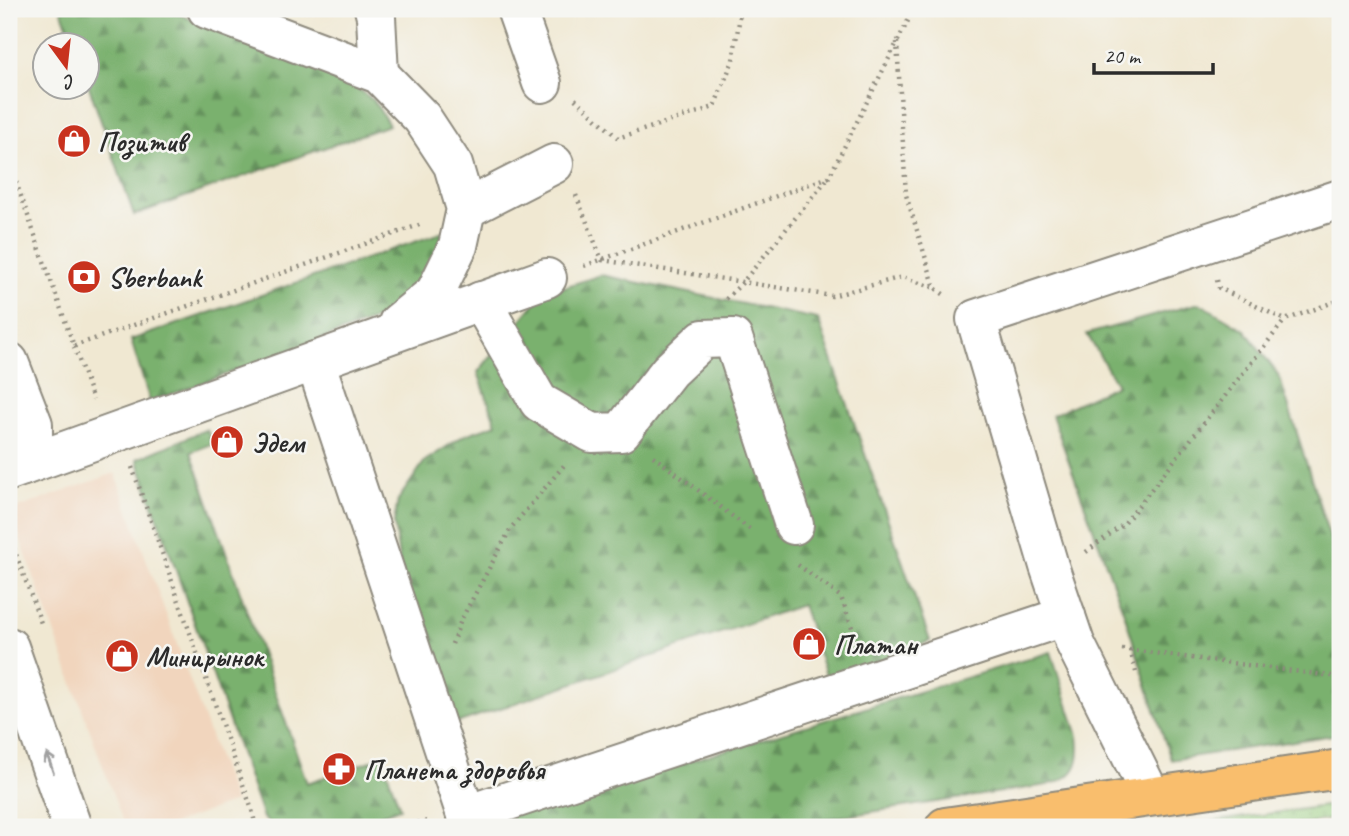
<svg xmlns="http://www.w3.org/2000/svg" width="1349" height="836" font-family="Caveat,sans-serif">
  <defs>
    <pattern id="grass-dots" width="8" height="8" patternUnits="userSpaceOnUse" patternTransform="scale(1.75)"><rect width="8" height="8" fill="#99ce7f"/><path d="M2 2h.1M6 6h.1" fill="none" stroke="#84b16e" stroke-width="1.8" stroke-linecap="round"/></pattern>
    <pattern id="forest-firs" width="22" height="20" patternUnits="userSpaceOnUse" patternTransform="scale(1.75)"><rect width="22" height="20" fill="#7ab16e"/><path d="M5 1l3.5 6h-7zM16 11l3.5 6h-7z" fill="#64905b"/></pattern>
  </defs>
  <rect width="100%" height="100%" fill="#f6f6f2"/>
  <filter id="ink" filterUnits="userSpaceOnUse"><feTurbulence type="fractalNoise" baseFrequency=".0143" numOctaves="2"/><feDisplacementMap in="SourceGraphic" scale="14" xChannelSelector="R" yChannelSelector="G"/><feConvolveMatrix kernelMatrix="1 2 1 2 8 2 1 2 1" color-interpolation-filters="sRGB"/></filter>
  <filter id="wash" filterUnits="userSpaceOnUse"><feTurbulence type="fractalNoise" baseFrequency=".00686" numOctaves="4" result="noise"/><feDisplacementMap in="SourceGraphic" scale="28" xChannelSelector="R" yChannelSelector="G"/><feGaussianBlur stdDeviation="1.57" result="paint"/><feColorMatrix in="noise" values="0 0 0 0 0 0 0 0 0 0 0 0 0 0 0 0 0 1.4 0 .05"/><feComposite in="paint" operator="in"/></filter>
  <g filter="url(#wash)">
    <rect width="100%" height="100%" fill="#f0e8d2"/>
    <path fill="#f1d5bd" d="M115,473L234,802L165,827H125L10,511Z"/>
    <path fill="url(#grass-dots)" stroke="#627c55" stroke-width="2" d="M1340,804V818L1277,827H1187L1186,825Z"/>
    <g fill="url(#forest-firs)" stroke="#526e4c" stroke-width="2">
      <path d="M61,9H165L348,81L374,101L389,125L134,215L88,84V46L74,45Z"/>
      <path d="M443,232L431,273L393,313L150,402L131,340Z"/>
      <path d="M601,275L818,319L930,641L828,681L802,605L451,725L400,566L394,523L398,500L425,461L465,435L496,424L478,372L542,294Z"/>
      <path d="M1199,303L1245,330L1279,376L1340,570V734L1171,760L1125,616L1052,415L1117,385L1087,334Z"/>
      <path d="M207,429L212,444L191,452L307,783L382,757L400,808L346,827H274L263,818L137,459Z"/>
      <path d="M1051,652L1078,736C1082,765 1075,778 1047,785L773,827H496L493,820Z"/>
    </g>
  </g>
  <g filter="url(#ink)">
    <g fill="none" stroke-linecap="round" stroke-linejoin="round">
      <g stroke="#8e8a7e" stroke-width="42">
        <g id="minor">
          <path d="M207,9L379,74L422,118L453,165L466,209L458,246L435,293L398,323"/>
          <path d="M374,9L376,17L379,74"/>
          <path d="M516,9L542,83"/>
          <path d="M466,209L554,164"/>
          <path d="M481,301L539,402L592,433L621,432L669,371L703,339L733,338L794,525"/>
          <path d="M315,361L470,827"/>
          <path d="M9,362L33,424V445L23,466"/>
          <path d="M9,471L547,278"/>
          <path d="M9,647L72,827"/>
          <path d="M1151,796L1075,643L1049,566L976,319L1340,199"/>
          <path d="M466,815L1066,616"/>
        </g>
      </g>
      <g stroke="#8e8a7e" stroke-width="42">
        <path id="major" d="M945,827L1340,769"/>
      </g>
      <g stroke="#8e8a7e" stroke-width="4.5" stroke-dasharray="2 5" stroke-linecap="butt">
        <path d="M897,42L906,195L935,288L946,296"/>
        <path d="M575,99L618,138L714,107L733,60L741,9"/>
        <path d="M9,162L93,400"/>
        <path d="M576,195L602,260L832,296L902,277L935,288"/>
        <path d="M584,266L829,177L914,9"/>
        <path d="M1217,280L1219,288L1285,320L1334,302L1340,303"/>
        <path d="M726,299L742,283L829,177"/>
        <path d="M74,346L422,224"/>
        <path d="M653,456L752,531"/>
        <path d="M132,467L252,810L256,827"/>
        <path d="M9,535L41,623"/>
        <path d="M1086,552L1124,524L1285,320"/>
        <path d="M798,565L841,597L858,644"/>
        <path d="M452,644L461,620L511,528L566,463"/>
        <path d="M1122,649L1340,677"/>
        <path d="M1130,650L1136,672"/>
        <path d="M390,827L428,821"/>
      </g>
      <use href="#minor" stroke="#fff" stroke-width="38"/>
      <use href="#major" stroke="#f9be6d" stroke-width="38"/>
    </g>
    <defs><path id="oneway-shaft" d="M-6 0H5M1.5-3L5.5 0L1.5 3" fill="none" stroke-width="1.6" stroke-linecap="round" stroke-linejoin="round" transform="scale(1.75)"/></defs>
    <use stroke="#a0a0a0" href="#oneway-shaft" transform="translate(50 763) rotate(-109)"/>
  </g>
  <defs>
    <g id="shop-disc" transform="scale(1.75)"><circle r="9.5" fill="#c8321e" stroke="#f6f6f2"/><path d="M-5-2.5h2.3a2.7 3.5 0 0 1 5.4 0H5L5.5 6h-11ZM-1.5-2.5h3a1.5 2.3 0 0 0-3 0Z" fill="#fff"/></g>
    <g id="bank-disc" transform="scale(1.75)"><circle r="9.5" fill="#c8321e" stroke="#f6f6f2"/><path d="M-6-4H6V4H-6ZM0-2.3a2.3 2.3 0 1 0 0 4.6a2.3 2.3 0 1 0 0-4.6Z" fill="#fff"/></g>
    <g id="pharmacy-disc" transform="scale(1.75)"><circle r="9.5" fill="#c8321e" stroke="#f6f6f2"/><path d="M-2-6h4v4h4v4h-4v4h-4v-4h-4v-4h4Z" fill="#fff"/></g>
  </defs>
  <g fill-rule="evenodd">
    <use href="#shop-disc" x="74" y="141"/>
    <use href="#bank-disc" x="84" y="277"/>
    <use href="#shop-disc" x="227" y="442"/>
    <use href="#shop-disc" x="809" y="644"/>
    <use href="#shop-disc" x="122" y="656"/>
    <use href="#pharmacy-disc" x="339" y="769"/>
  </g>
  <g text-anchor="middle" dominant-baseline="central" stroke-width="5" stroke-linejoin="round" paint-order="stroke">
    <g font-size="28" font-weight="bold" fill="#2b2b2b" stroke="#f6f6f2" text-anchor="start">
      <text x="98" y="141">Позитив</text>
      <text x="108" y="277">Sberbank</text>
      <text x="252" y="442">Эдем</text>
      <text x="834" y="644">Платан</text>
      <text x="146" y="656">Минирынок</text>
      <text x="364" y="769">Планета здоровья</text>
    </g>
  </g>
  <rect width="1349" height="836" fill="none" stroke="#f6f6f2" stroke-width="35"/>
  <g transform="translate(66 66) rotate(165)"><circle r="33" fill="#f6f6f2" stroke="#a5a5a2" stroke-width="2"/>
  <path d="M0-5L12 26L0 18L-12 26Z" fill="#c8321e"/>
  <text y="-10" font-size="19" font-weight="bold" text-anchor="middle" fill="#2b2b2b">С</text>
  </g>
  <path d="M1094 63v10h119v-10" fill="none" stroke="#2b2b2b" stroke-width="3.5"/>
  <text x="1104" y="63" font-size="21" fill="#2b2b2b" stroke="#f6f6f2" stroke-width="5" paint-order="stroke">20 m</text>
</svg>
